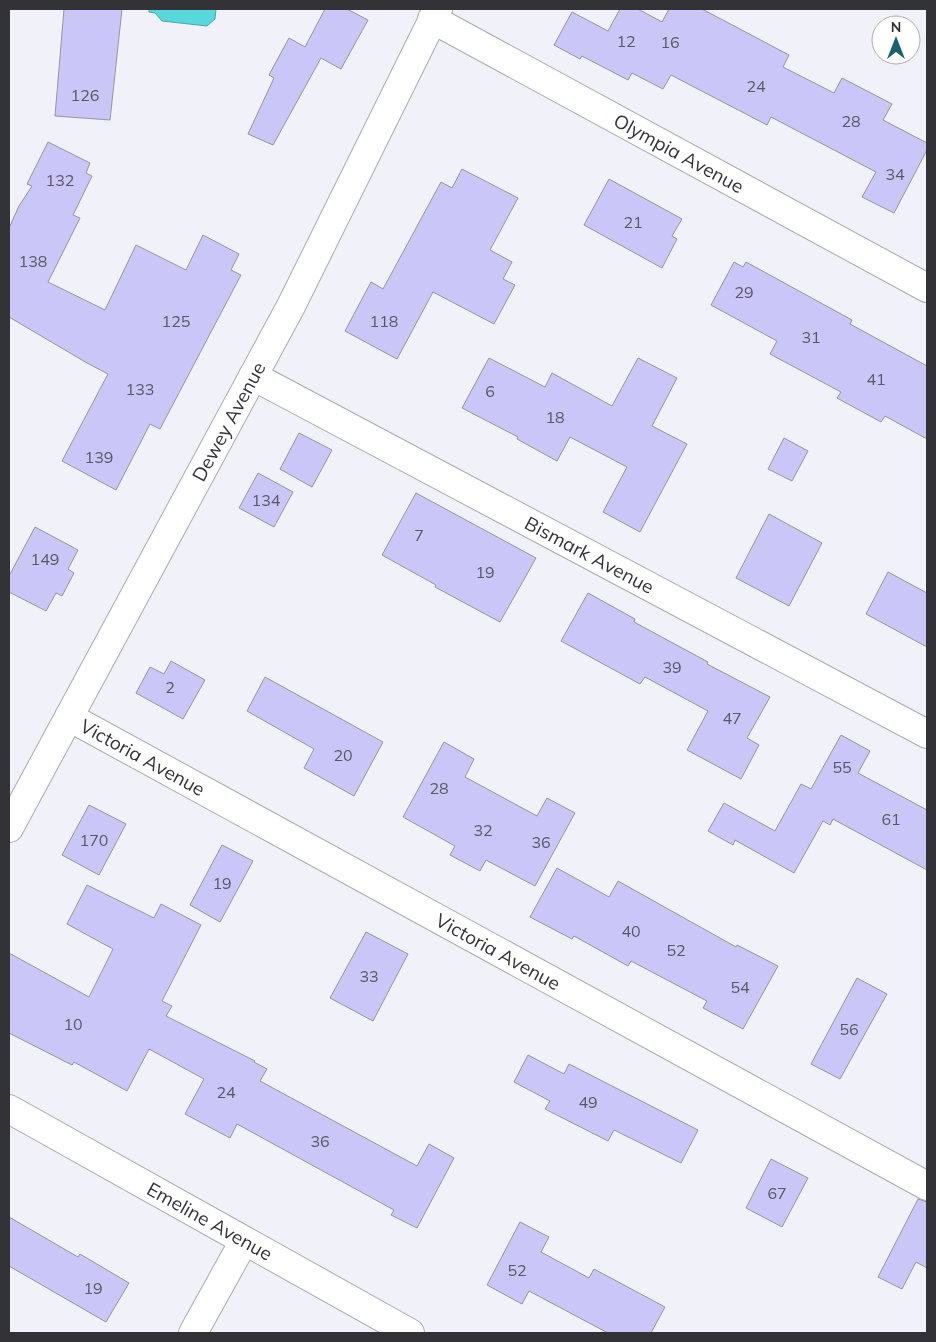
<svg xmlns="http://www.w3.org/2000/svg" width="936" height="1342" font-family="Mulish,sans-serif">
  <rect width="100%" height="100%" fill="#f1f1fa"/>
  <path fill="#58d8dd" stroke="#4da6ab" d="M149,9H216L215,19L207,26L162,21L155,13L149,12Z"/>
  <g fill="#cac6f7" stroke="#96959e">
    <path d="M64,9H122L110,120L55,116Z"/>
    <path d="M325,9H347L368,20L341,69L321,58L273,145L248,134L274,78L269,75L289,38L305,47Z"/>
    <path d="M620,9H638L662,22L669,9H702L789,55L783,67L834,93L842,78L892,104L883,120L927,143V150L894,213L862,197L876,172L771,117L767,125L671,75L663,89L632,73L628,80L582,56L580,59L554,45L572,12L608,31Z"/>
    <path d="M48,142L90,163L86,173L92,176L73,215L80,218L48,282L105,310L136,245L186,270L203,235L239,254L231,270L241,275L212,330L160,429L150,424L116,490L62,461L108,374L87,363L9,317V228L19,206L32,186L27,184Z"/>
    <path d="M462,169L518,198L490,250L512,262L503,279L515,285L494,324L433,292L397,359L345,331L371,282L383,289L441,182L452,188Z"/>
    <path d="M609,179L682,219L672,236L677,239L662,268L584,225Z"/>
    <path d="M734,262L743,267L746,262L852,320L850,324L927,366V439L885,416L881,422L837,398L841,392L770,354L777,341L711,305Z"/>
    <path d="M489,358L545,387L552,373L612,406L638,358L677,378L652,426L687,444L640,532L603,512L627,467L570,437L557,461L517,439L518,437L462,408Z"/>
    <path d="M299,433L332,450L312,487L280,469Z"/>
    <path d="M784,438L808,451L792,481L768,469Z"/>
    <path d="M258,473L293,492L274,527L239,508Z"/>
    <path d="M416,493L536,558L500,622L435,587L436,585L382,555Z"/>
    <path d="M769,514L822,543L789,606L736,578Z"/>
    <path d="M35,527L78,550L68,569L74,573L62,596L56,593L46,611L9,592V576Z"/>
    <path d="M888,572L927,593V647L866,614Z"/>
    <path d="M588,593L635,619L634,622L708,662L707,664L770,697L747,738L759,745L741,779L687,750L708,711L645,677L640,684L561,641Z"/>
    <path d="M171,661L205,680L183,719L136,693L150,667L164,674Z"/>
    <path d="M265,677L383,742L354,796L304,768L314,749L247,711Z"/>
    <path d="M841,735L870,751L858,773L927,810V870L833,819L830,825L823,821L794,873L735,840L733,845L708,831L724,803L775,831L801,784L811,789Z"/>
    <path d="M444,742L474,759L465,777L537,816L547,798L575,813L535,886L486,860L480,871L450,855L455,846L403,817Z"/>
    <path d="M89,805L126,824L99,875L62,855Z"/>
    <path d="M222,845L253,861L220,922L190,905Z"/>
    <path d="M557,868L609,897L618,881L736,947L737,945L778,966L743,1029L703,1008L707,1001L631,961L628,966L574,936L572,939L530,917Z"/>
    <path d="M87,885L154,918L161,904L201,925L162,1001L172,1006L166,1016L255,1061L254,1062L267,1069L260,1081L417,1166L429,1144L454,1158L417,1228L391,1215L394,1210L237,1124L230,1138L185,1114L204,1079L149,1049L127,1091L74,1062L72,1065L9,1033V953L89,997L113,949L67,924Z"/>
    <path d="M366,932L408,954L373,1021L330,998Z"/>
    <path d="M857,978L887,994L840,1079L811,1064Z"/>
    <path d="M528,1055L564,1074L569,1064L698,1130L681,1163L614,1130L608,1141L545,1109L550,1101L514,1082Z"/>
    <path d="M771,1159L808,1178L782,1227L746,1208Z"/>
    <path d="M918,1199L927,1202V1268L916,1262L902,1289L878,1277Z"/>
    <path d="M9,1217L78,1257L80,1254L129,1283L106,1322L9,1266Z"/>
    <path d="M520,1222L549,1237L541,1252L589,1278L594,1269L665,1307L651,1333H608L529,1291L522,1304L487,1285Z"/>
  </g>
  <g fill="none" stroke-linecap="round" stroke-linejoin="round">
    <g stroke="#aaaab3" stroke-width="30">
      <g id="minor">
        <path id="s1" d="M432,19L927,288"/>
        <path id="s2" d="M253,376L927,734"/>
        <path id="s3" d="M69,717L927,1186"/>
        <path id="s4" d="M9,828L291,306L438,9"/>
        <path d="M193,1333L244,1241"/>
      </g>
    </g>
    <g stroke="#aaaab3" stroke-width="30">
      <g id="tertiary">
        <path id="s5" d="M9,1109L410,1333"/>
      </g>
    </g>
    <use href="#minor" stroke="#fff" stroke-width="28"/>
    <use href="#tertiary" stroke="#fff" stroke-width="28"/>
  </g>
  <g text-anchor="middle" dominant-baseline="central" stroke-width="4" stroke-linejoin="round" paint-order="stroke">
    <g font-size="16" fill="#595766">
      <text x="626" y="41">12</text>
      <text x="670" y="42">16</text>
      <text x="756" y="86">24</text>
      <text x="85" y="95">126</text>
      <text x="851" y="121">28</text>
      <text x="895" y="174">34</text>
      <text x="60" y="180">132</text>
      <text x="633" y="222">21</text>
      <text x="33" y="261">138</text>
      <text x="744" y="292">29</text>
      <text x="176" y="321">125</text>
      <text x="384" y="321">118</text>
      <text x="811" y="337">31</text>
      <text x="876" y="379">41</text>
      <text x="140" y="389">133</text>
      <text x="490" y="391">6</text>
      <text x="555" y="417">18</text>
      <text x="99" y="457">139</text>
      <text x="266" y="500">134</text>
      <text x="419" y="535">7</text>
      <text x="45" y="559">149</text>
      <text x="485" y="572">19</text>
      <text x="672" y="667">39</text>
      <text x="170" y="687">2</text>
      <text x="732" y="718">47</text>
      <text x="343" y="755">20</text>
      <text x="842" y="767">55</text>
      <text x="439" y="788">28</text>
      <text x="891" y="819">61</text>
      <text x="483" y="830">32</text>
      <text x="94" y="840">170</text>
      <text x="541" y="842">36</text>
      <text x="222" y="883">19</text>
      <text x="631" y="931">40</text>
      <text x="676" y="950">52</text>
      <text x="369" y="976">33</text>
      <text x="740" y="987">54</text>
      <text x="73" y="1024">10</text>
      <text x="849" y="1029">56</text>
      <text x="226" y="1092">24</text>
      <text x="588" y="1102">49</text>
      <text x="320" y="1141">36</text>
      <text x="777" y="1193">67</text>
      <text x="517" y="1270">52</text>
      <text x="93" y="1288">19</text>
    </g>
    <g font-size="19" fill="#333236" stroke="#fff">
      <text stroke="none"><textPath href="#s1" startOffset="281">Olympia Avenue</textPath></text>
      <text stroke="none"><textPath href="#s4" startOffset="462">Dewey Avenue</textPath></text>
      <text stroke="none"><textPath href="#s2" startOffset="381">Bismark Avenue</textPath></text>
      <text stroke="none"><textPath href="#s3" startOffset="84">Victoria Avenue</textPath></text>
      <text stroke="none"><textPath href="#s3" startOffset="489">Victoria Avenue</textPath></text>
      <text stroke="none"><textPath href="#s5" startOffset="230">Emeline Avenue</textPath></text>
    </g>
  </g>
  <rect width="936" height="1342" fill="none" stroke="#333236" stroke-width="20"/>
  <g transform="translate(896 40)"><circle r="24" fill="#ffffff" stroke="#adadaf"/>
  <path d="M0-4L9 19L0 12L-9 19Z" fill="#1b6072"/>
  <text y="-8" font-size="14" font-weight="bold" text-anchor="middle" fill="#333236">N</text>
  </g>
</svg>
